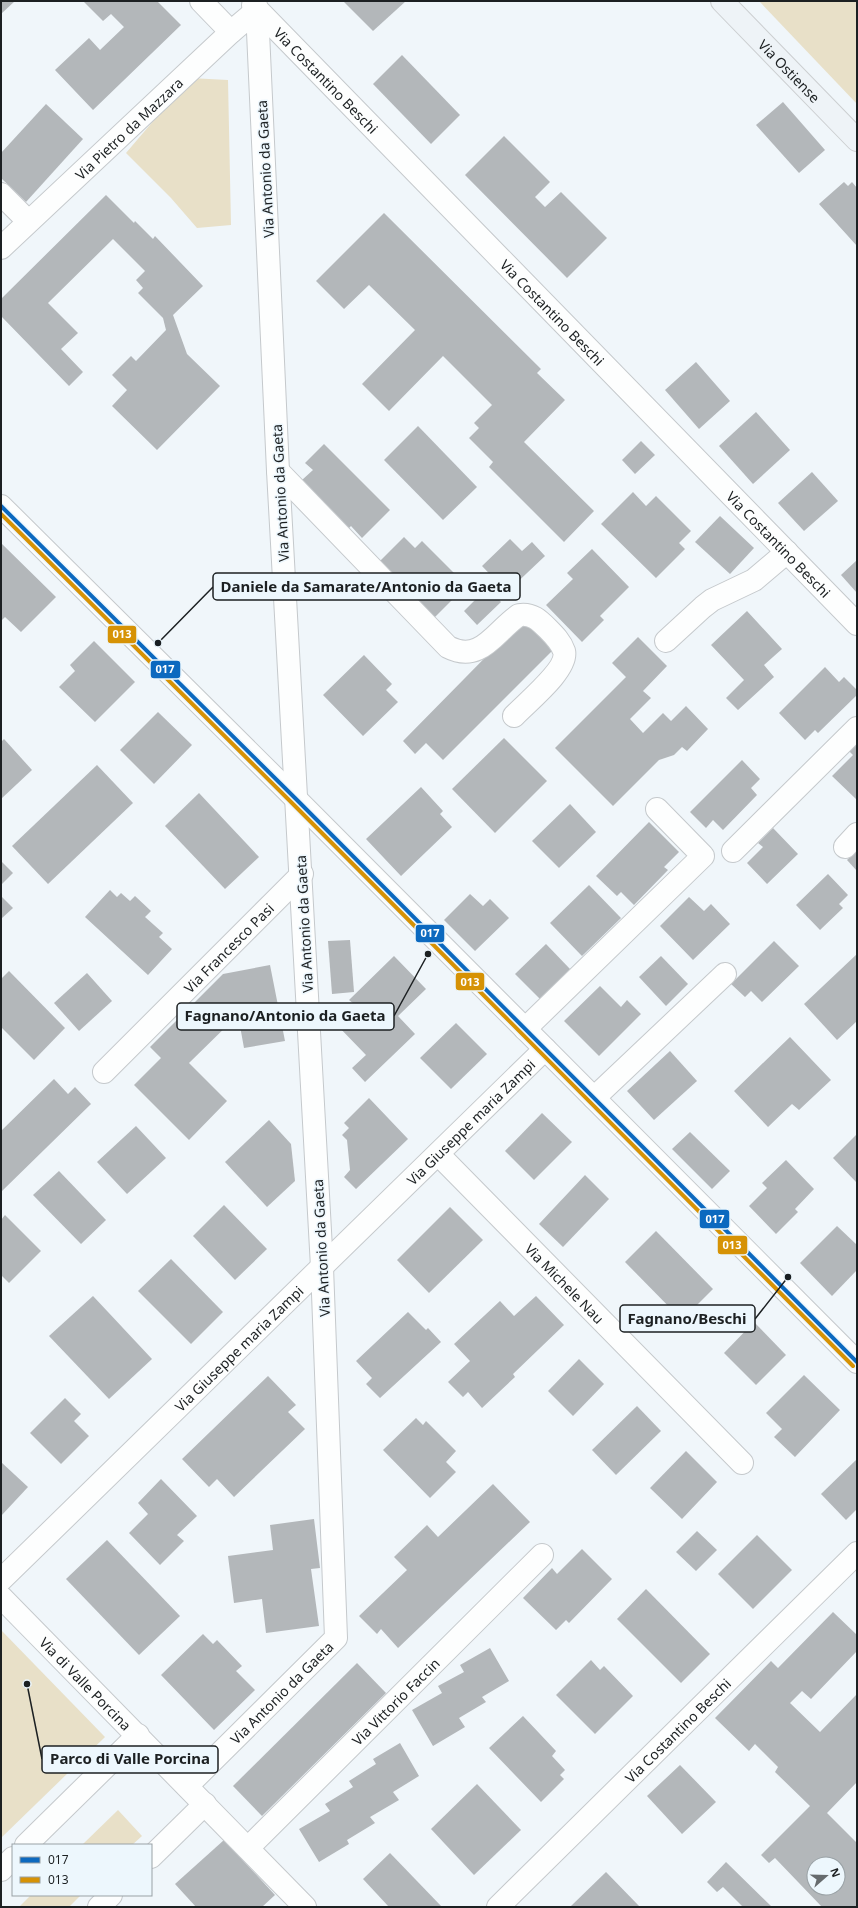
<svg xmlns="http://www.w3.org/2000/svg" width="858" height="1908" font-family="'Noto Sans',sans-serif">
  <rect width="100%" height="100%" fill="#f0f6fa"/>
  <g fill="#e8e0c8">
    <path d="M759,1H857V104Z"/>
    <path d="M190,78L228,80L231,225L197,228L171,198L126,153Z"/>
    <path d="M1,1630L105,1737L1,1838Z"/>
    <path d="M118,1810L142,1836L132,1845H82Z"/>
    <path d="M31,1895H81L69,1907H19Z"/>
  </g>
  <g fill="#b3b7ba" fill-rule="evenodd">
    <path d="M1,1H15L1,14Z"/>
    <path d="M83,1H157L181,25L93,110L55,70L89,38L100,50L124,27L111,14L103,21Z"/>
    <path d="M343,1H406L373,31Z"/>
    <path d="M402,55L460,115L431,144L373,84Z"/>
    <path d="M783,102L825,150L799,173L756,125Z"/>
    <path d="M46,104L83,139L26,202L1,178V153Z"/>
    <path d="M504,136L550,182L535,197L545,207L561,192L607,238L567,278L465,175Z"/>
    <path d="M844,182L848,186L852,182L857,188V246L819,204Z"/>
    <path d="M106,195L134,223L135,221L153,239L155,236L203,286L173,315L187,354L220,386L157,450L112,406L127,390L112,375L131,356L136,361L166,330L163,318L138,293L143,288L136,280L145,271L113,239L48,303L78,333L61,349L83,372L69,386L1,316V299Z"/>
    <path d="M384,213L541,369L537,373L565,400L524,442L594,511L564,542L489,467L493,462L469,438L479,428L474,423L492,405L443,356L389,411L362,384L415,330L369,285L344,309L316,281Z"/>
    <path d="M696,362L730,401L699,429L665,390Z"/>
    <path d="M756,412L790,450L753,484L719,446Z"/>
    <path d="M418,426L477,487L443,520L384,460Z"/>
    <path d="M641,441L655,455L635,474L622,460Z"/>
    <path d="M324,444L390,510L362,538L351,526L345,532L308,495L313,491L302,480L313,470L305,463Z"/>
    <path d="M812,472L838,501L804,531L778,503Z"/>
    <path d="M633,492L646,506L656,496L691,531L679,543L685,549L656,578L601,524Z"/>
    <path d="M720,516L754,548L730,574L695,542Z"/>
    <path d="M404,537L415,548L422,541L460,579L450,589L457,595L432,620L376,565Z"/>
    <path d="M510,539L522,551L532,542L545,556L507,592L482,566Z"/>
    <path d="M1,543L56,597L21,632L5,617L1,621Z"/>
    <path d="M592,549L629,587L600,616L604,620L582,642L546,605L573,579L567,573Z"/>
    <path d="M857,560V593L841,575Z"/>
    <path d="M484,583L501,602L477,625L464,611L475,600L471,596Z"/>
    <path d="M747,611L782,649L764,665L774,677L738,710L726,698L744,680L711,645Z"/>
    <path d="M523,619L554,649L443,760L426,743L415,754L403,741Z"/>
    <path d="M638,637L667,666L643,691L651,698L630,719L643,733L663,713L671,721L686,706L708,729L687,751L682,747L674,755L659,760L613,806L555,748L626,677L612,663Z"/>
    <path d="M94,641L135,682L95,722L59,687L75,671L70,665Z"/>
    <path d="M364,655L392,684L386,690L398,702L363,736L323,695Z"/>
    <path d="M825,667L839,682L844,677L857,690V695L818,733L815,730L805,740L779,713Z"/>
    <path d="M158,712L192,745L154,784L120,750Z"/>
    <path d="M504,738L547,781L495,833L452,789Z"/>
    <path d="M4,739L32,770L1,799V742Z"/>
    <path d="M857,742V798L856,799L832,776L853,755L848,750Z"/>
    <path d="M742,760L760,779L751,788L757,795L723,830L713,820L706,828L690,812Z"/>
    <path d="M97,765L133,803L48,884L12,846Z"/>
    <path d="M421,787L443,811L440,814L452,827L401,876L366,839Z"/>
    <path d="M199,793L259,857L225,889L165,826Z"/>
    <path d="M570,804L596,832L559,868L532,841Z"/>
    <path d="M649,822L679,852L664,867L668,870L634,905L621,892L617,896L596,876Z"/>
    <path d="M773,828L798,854L767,884L747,863L763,847L758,843Z"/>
    <path d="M857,850V871L847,860Z"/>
    <path d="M1,861L13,873L1,885Z"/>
    <path d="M828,874L848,895L839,904L843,908L820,930L796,905Z"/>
    <path d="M589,885L621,918L582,956L550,923Z"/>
    <path d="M110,890L117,897L121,893L130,901L135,896L151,911L145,917L163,933L159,937L172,949L148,975L85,917Z"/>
    <path d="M470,894L483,906L490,899L509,918L475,951L444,920Z"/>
    <path d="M1,896L13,908L1,919Z"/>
    <path d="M689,897L704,911L711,904L730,924L693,960L660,926Z"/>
    <path d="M350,940L354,992L332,994L328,941Z"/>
    <path d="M774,941L799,966L762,1002L751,991L745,997L731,984Z"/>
    <path d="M546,944L570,969L540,999L515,974Z"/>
    <path d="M857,954V1021L837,1040L804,1004Z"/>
    <path d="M394,956L426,989L398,1016L415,1034L365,1082L352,1068L366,1055L334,1022L354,1004L349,1000Z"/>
    <path d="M661,956L688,984L666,1006L639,977Z"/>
    <path d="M270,965L285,1041L244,1048L238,1015L189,1063L227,1101L189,1140L134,1085L161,1058L150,1047L223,974Z"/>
    <path d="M9,971L65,1028L34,1060L1,1027V979Z"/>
    <path d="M87,973L112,1001L79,1031L54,1003Z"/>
    <path d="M600,986L621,1007L627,1000L641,1014L599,1056L564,1021Z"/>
    <path d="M456,1023L487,1054L451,1089L420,1058Z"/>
    <path d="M790,1037L831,1080L799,1110L792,1104L768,1127L734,1091Z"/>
    <path d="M670,1051L697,1081L654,1120L627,1091Z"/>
    <path d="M54,1079L68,1094L75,1087L91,1104L1,1192V1131Z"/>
    <path d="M369,1098L408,1139L356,1189L344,1177L350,1170L347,1140L342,1135L349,1128L344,1123Z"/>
    <path d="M542,1113L572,1142L534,1180L505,1151Z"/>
    <path d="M269,1120L291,1144L295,1181L267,1207L225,1162Z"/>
    <path d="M136,1126L166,1158L127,1194L97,1162Z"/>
    <path d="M690,1132L730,1171L712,1189L672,1149Z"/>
    <path d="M857,1134V1183L833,1158Z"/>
    <path d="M786,1160L814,1189L795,1209L798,1212L776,1234L749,1206L767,1188L762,1183Z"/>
    <path d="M59,1171L106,1220L81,1244L33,1195Z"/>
    <path d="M585,1175L609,1199L563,1247L539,1224Z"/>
    <path d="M224,1205L267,1249L235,1280L193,1236Z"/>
    <path d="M450,1207L483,1240L429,1293L397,1260Z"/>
    <path d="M5,1215L41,1251L9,1283L1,1275V1220Z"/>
    <path d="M837,1226L857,1245V1270L832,1296L800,1263Z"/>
    <path d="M656,1231L713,1289L682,1320L625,1262Z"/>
    <path d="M171,1259L223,1312L191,1344L138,1291Z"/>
    <path d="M93,1296L152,1359L109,1399L49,1336Z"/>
    <path d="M536,1296L564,1325L513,1374L515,1377L482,1408L468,1392L463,1397L448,1382L470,1361L454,1344L500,1301L514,1316Z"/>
    <path d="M408,1312L426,1330L428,1328L441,1342L380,1398L366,1384L372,1378L356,1361Z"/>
    <path d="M754,1322L786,1355L756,1385L724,1353Z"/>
    <path d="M579,1359L604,1384L573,1416L548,1391Z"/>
    <path d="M804,1375L840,1410L795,1457L774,1437L782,1429L766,1413Z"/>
    <path d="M268,1376L296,1405L288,1412L305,1429L234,1497L217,1479L209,1487L182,1459Z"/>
    <path d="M65,1398L81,1414L74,1421L89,1436L61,1464L30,1433Z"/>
    <path d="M637,1406L661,1431L616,1475L592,1450Z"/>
    <path d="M416,1418L423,1425L426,1421L456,1451L446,1462L456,1472L430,1498L383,1450Z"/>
    <path d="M686,1451L717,1482L682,1519L650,1488Z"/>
    <path d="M857,1459V1509L846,1520L821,1494Z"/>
    <path d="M1,1462L28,1487L1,1516Z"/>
    <path d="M161,1479L197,1516L177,1535L184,1541L160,1565L129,1533L148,1514L138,1503Z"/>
    <path d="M493,1484L530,1522L398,1648L381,1629L377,1634L359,1616L407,1570L394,1557L427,1525L438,1537Z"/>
    <path d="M314,1519L320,1568L311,1569L319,1626L266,1633L262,1599L234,1603L228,1556L273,1550L270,1525Z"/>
    <path d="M697,1531L717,1550L696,1571L676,1552Z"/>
    <path d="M757,1535L792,1570L753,1609L718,1574Z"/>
    <path d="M107,1540L180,1616L139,1655L66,1579Z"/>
    <path d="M582,1549L612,1579L569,1623L566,1620L556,1630L523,1598L552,1568L557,1574Z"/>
    <path d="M646,1589L710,1654L681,1683L617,1619Z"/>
    <path d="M833,1612L857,1635V1651L811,1699L802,1691L790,1703L820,1732L857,1694V1782L827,1813L857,1843V1907H822L775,1858L769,1863L761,1855L810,1806L775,1772L778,1767L755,1744L749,1751L715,1718L771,1661L778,1668ZM814,1864H838V1888H814Z"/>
    <path d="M203,1634L213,1644L217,1640L242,1666L236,1671L255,1690L214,1730L161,1675Z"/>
    <path d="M490,1648L509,1681L482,1697L486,1702L459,1718L465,1727L433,1746L412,1710L442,1693L438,1686L464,1672L460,1665Z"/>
    <path d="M591,1660L600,1670L604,1666L633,1696L595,1734L556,1695Z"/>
    <path d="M357,1663L386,1693L262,1816L233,1786Z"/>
    <path d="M523,1716L556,1751L552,1756L565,1770L560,1775L564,1779L541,1802L489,1748Z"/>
    <path d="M400,1743L419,1776L393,1792L399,1800L370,1817L375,1823L347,1840L349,1844L319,1862L299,1829L330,1811L325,1804L353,1787L349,1781L376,1764L373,1759Z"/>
    <path d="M680,1765L716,1802L682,1834L647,1796Z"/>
    <path d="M477,1784L521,1830L474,1875L431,1829Z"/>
    <path d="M224,1840L275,1895L262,1907H196L175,1884Z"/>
    <path d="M390,1853L442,1907H389L363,1879Z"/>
    <path d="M726,1862L772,1907H743L723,1887L717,1892L707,1882Z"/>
    <path d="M606,1872L640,1907H570Z"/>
  </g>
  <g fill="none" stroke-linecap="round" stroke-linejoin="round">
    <g stroke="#c5c9cc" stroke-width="24">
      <g id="minor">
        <path d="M201,1L231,32"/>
        <path id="s1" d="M253,5L857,624"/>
        <path d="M1,194L28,221"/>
        <path id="s2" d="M1,248L231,32L257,10"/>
        <path d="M278,471L448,647C481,664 495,631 519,615C532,613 539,620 548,629C554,635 561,642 564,651C569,669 526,703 514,716"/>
        <path d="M1,506L298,801L857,1362"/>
        <path d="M666,641L703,607L712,600L754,580L787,552"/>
        <path d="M845,847L857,834"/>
        <path d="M733,851L857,728"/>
        <path d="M525,1029L703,856L657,809"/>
        <path id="s3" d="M104,1072L302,874"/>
        <path d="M594,1098L725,974"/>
        <path id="s4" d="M438,1154L742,1463"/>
        <path id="s5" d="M1,1580L545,1049"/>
        <path id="s6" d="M1,1597L305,1907"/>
        <path id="s7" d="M187,1786L336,1638L322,1267L278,471L257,10L255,1"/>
        <path d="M26,1845L138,1735"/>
        <path id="s8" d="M248,1848L542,1555"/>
        <path d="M151,1857L205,1804"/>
        <path d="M1,1870L13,1858"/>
        <path d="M99,1907L111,1895"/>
        <path id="s9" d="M498,1907L857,1553"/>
      </g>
    </g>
    <g stroke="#cccfd1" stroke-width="24">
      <g id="major">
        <path id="s10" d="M722,1L857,140"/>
      </g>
    </g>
    <use href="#minor" stroke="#fdfefe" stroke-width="22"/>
    <use href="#major" stroke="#eef3f7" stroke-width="22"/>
    <g stroke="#edf7fd" stroke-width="7">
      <path id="bus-1" d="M1,506L298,801L857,1362"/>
    </g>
    <g stroke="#edf7fd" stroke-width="7">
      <path id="bus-2" d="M1,514L294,805L853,1366"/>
    </g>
    <use href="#bus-1" stroke="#0c69bf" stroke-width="4"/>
    <use href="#bus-2" stroke="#d69205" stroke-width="4"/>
  </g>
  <g text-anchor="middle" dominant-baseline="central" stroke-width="3" stroke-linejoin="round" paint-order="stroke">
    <g font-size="14" fill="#1c2022" stroke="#edf7fd">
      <text stroke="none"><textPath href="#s10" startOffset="97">Via Ostiense</textPath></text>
      <text stroke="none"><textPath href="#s1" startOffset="105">Via Costantino Beschi</textPath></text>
      <text stroke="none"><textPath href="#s2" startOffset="175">Via Pietro da Mazzara</textPath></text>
      <text transform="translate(265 169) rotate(-93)">Via Antonio da Gaeta</text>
      <text stroke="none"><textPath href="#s1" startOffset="429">Via Costantino Beschi</textPath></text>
      <text transform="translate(280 493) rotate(-93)">Via Antonio da Gaeta</text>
      <text stroke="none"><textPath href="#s1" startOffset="753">Via Costantino Beschi</textPath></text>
      <text transform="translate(304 924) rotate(-93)">Via Antonio da Gaeta</text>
      <text stroke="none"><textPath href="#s3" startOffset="176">Via Francesco Pasi</textPath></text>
      <text stroke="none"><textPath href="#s5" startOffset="656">Via Giuseppe maria Zampi</textPath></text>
      <text transform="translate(321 1248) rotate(-93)">Via Antonio da Gaeta</text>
      <text stroke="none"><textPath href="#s4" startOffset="181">Via Michele Nau</textPath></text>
      <text stroke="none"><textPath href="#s5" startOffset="332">Via Giuseppe maria Zampi</textPath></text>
      <text stroke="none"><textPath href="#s6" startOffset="121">Via di Valle Porcina</textPath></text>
      <text stroke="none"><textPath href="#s7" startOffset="133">Via Antonio da Gaeta</textPath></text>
      <text stroke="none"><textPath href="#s8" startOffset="208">Via Vittorio Faccin</textPath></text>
      <text stroke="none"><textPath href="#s9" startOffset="252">Via Costantino Beschi</textPath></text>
    </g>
  </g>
  <path fill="none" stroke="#1c2022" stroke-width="1.5" d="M158 643L213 587M428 954L394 1016M788 1277L755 1319M27 1684L42 1759"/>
  <g fill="#1c2022" stroke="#edf7fd" stroke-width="1.5">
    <circle cx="158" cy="643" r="4"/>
    <circle cx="428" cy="954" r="4"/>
    <circle cx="788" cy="1277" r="4"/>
    <circle cx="27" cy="1684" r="4"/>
  </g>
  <g fill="#edf7fd" stroke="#1c2022" stroke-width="1.5">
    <rect x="213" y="573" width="307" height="27" rx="4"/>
    <rect x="177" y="1003" width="217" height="27" rx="4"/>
    <rect x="620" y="1305" width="135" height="27" rx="4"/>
    <rect x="42" y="1746" width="176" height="27" rx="4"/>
  </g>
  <g font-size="15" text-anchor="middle" font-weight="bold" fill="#1c2022">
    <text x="366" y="592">Daniele da Samarate/Antonio da Gaeta</text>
    <text x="285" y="1021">Fagnano/Antonio da Gaeta</text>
    <text x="687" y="1324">Fagnano/Beschi</text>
    <text x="130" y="1764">Parco di Valle Porcina</text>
  </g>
  <g stroke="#edf7fd" stroke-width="1.5">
    <rect x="107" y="625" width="30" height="19" rx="4" fill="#d69205"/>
    <rect x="150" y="660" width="31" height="19" rx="4" fill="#0c69bf"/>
    <rect x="415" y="924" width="30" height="19" rx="4" fill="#0c69bf"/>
    <rect x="455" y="972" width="30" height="19" rx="4" fill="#d69205"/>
    <rect x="699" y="1209" width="31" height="20" rx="4" fill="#0c69bf"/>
    <rect x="717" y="1235" width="31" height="20" rx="4" fill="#d69205"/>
  </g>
  <g font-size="11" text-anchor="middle" font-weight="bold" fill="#fff">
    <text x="122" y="638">013</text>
    <text x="165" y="673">017</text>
    <text x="430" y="937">017</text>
    <text x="470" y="986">013</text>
    <text x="715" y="1223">017</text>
    <text x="732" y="1249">013</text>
  </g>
  <rect width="858" height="1908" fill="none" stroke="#1c2022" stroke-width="4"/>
  <rect x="12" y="1844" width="140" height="52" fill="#edf7fd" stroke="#99a1a5"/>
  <rect x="20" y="1857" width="20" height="6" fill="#0c69bf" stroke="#99a1a5"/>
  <text x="48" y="1864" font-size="12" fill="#1c2022">017</text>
  <rect x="20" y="1877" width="20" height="6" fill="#d69205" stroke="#99a1a5"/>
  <text x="48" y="1884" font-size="12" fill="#1c2022">013</text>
  <g transform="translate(826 1876) rotate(70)"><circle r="19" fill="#edf7fd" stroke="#99a1a5"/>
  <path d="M0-3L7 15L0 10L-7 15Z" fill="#666b6e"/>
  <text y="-6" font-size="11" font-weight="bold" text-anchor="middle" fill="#1c2022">N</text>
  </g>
</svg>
